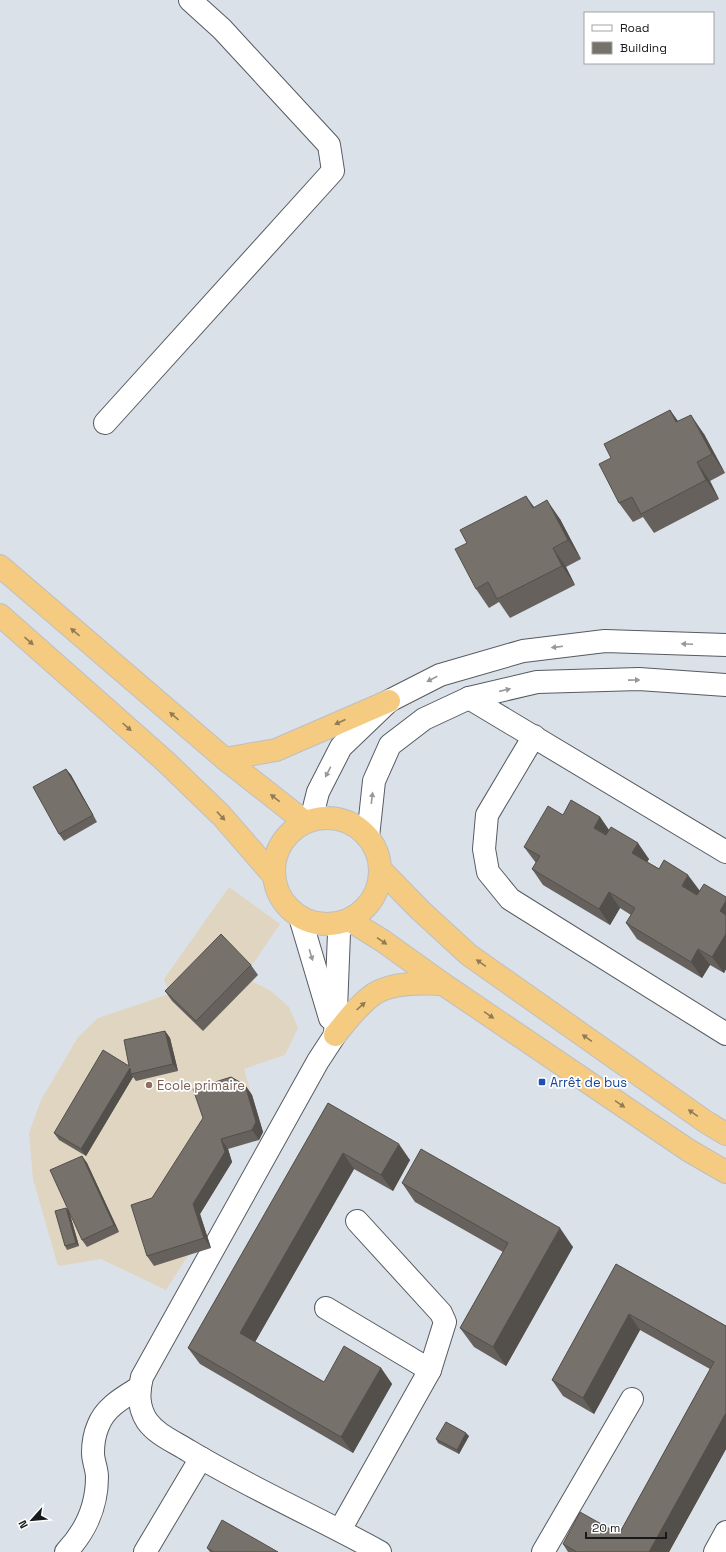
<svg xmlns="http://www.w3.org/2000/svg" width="726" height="1552" font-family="'Space Grotesk',sans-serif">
  <rect width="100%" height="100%" fill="#dbe1e8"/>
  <path fill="#e0d5c1" d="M229,887L280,924L244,977L271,991L289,1007L298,1028L285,1055L244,1069L259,1120L217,1137L190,1194L204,1231L166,1290L101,1259L58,1266L33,1179L29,1133L41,1100L78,1037L98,1018L169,994L164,979Z"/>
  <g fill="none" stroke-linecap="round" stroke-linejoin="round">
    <g stroke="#565b61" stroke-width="24">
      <g id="street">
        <path d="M105,423L333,171L329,145L222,29L190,0"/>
        <path d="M469,698L726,852"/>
        <path d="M534,736L487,815L484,849L488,872L510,899L726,1034"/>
        <path d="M311,820L318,792L341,747L389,701L440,675L523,651L605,641L726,645"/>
        <path d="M368,837L374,781L390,745L424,719L469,698L537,682L639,679L726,685"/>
        <path d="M300,917L330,1018"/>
        <path d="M343,922L339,933L335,1035L318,1061L142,1377C138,1393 138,1407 147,1421C157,1435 175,1442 189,1451C250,1488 317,1517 380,1552"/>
        <path d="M326,1308L430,1370"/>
        <path d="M340,1530L430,1370L445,1322L441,1313L357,1221"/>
        <path d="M66,1552C85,1532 97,1506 97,1477C97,1469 93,1461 93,1453C93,1445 95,1433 98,1426C105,1407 124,1397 140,1387"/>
        <path d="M145,1552L201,1458"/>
        <path d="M543,1552L632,1399"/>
        <path d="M715,1552L726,1532"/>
      </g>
    </g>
    <g stroke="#bebfbf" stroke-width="24">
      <g id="highway">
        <path d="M0,566L225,759L305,822"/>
        <path d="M0,615L165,761L221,815L274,876"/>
        <path d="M225,759L276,750L389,701"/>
        <circle cx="327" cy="871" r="53"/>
        <path d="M380,869L420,910L469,955L706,1122L726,1134"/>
        <path d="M349,920L383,941L443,984L688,1150L726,1172"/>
        <path d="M335,1035C347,1021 358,1005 374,994C392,982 423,983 443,984"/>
      </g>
    </g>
    <use href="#street" stroke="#fff" stroke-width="22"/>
    <use href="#highway" stroke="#f5cb82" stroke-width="22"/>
  </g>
  <g fill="#66615c">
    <path d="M670,410L678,421L704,434L725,473L710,481L719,499L654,533L643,517L633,522L619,503L611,458Z"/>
    <path d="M534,507L560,519L581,559L566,567L575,585L510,618L499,602L489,608L476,589Z"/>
    <path d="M66,769L71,775L97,822L64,841L59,834Z"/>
    <path d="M563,815L600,817L609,830L649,859L647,862L700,891L726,897V969L724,973L710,965L702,978L637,939L626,923L631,915L620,908L610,925L543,885L532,869L536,863L524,847Z"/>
    <path d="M251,965L258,975L203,1031L172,1001L165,991Z"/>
    <path d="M165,1031L170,1038L178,1071L136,1081L133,1077L86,1156L59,1140L54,1133L129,1066Z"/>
    <path d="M245,1085L252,1095L263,1132L259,1140L228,1149L232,1162L200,1214L211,1248L154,1266L147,1256L152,1198Z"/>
    <path d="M328,1103L410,1160L393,1191L354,1169L255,1342L324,1382L381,1368L392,1384L353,1453L200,1364L188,1348Z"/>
    <path d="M82,1156L87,1163L119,1232L87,1247L82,1240Z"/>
    <path d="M402,1183L573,1247L506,1366L474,1347L460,1328L503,1252L415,1202Z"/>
    <path d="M66,1208L69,1211L79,1246L67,1250L65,1246Z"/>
    <path d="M616,1264L726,1326V1449L669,1552H568L563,1544L619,1534L710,1369L640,1330L594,1414L563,1396L552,1380Z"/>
    <path d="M469,1436L459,1454L438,1443L436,1439Z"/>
    <path d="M207,1548L278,1552H210Z"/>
  </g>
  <g fill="#534f4b">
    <path d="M670,410L683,429L676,422Z"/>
    <path d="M691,415L704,434L725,473L712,454Z"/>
    <path d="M697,462L710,481L719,499L706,480Z"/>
    <path d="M526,496L540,515L533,508Z"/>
    <path d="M547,500L560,519L581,559L568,540Z"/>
    <path d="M553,548L566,567L575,585L562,566Z"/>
    <path d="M66,769L71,775L97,822L93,815Z"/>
    <path d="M600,817L611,833L605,844L594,828Z"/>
    <path d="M638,843L649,859L643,869L632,853Z"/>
    <path d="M688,875L700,891L693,902L682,886Z"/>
    <path d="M609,892L620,908L610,925L599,909Z"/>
    <path d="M726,901V920L720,911Z"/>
    <path d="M726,934V969L724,973L712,957Z"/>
    <path d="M698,949L710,965L702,978L691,962Z"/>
    <path d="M165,1031L170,1038L178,1071L173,1064Z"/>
    <path d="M130,1068L131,1074L133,1077L86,1156L81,1149Z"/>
    <path d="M245,1085L252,1095L263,1132L259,1140L252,1130Z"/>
    <path d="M221,1139L228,1149L232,1162L200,1214L211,1248L204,1238L193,1204Z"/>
    <path d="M399,1144L410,1160L393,1191L381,1175Z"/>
    <path d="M343,1153L354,1169L251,1349L240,1333Z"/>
    <path d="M82,1156L87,1163L119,1232L114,1225Z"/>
    <path d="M66,1208L69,1211L79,1246L76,1243Z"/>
    <path d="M560,1228L573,1247L506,1366L493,1347Z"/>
    <path d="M629,1314L640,1330L594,1414L583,1398Z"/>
    <path d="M381,1368L392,1384L353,1453L341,1437Z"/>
    <path d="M726,1413V1449L669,1552H649Z"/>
    <path d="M466,1433L469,1436L459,1454L457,1450Z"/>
  </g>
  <g fill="#77716b" stroke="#534f4b">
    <path d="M670,410L676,422L691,415L712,454L697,462L706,480L641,514L632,497L619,503L599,464L611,458L604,444Z"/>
    <path d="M526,496L533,508L547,500L568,540L553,548L562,566L497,599L488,582L476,589L455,549L467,543L460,530Z"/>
    <path d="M66,769L93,815L59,834L33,787Z"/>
    <path d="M571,800L600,817L594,828L606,835L611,827L638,843L632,853L659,869L664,860L688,875L682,886L697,895L704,884L726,897V901L720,911L726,915V934L712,957L698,949L691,962L626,923L635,908L609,892L599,909L532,869L540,856L524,847L548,806L563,815Z"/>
    <path d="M221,934L251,965L196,1021L165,991Z"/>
    <path d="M165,1031L173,1064L131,1074L130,1068L81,1149L54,1133L103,1050L129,1066L124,1040Z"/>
    <path d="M231,1077L245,1085L256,1122L252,1130L221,1139L225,1152L193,1204L204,1238L147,1256L131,1205L152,1198L203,1118L193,1089Z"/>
    <path d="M328,1103L399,1144L381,1175L343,1153L240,1333L324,1382L344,1346L381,1368L341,1437L188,1348Z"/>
    <path d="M421,1149L560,1228L493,1347L460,1328L508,1243L402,1183Z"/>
    <path d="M82,1156L114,1225L82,1240L50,1170Z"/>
    <path d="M66,1208L76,1243L65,1246L55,1211Z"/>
    <path d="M616,1264L726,1326V1413L649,1552H577L563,1544L580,1512L619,1534L714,1362L629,1314L583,1398L552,1380Z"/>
    <path d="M446,1422L466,1433L457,1450L436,1439Z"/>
    <path d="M222,1520L278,1552H214L207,1548Z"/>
  </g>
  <defs><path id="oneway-solid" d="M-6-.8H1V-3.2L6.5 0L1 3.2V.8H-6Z"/></defs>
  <g fill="#917b54">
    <use href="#oneway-solid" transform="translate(75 632) rotate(-140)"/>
    <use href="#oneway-solid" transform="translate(29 641) rotate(41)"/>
    <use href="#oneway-solid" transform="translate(174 716) rotate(-140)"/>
    <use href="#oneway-solid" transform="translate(340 722) rotate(156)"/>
    <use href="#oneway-solid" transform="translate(127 727) rotate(42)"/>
    <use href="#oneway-solid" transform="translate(275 798) rotate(-142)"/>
    <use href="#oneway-solid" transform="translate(221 816) rotate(47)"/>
    <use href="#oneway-solid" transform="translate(382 941) rotate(34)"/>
    <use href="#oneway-solid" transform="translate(481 963) rotate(-145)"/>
    <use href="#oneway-solid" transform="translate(361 1006) rotate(-42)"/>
    <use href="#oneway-solid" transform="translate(489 1015) rotate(34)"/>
    <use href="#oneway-solid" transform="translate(587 1038) rotate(-145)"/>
    <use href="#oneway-solid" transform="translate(620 1104) rotate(34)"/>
    <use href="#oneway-solid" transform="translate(693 1113) rotate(-145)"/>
  </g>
  <g fill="#979899">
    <use href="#oneway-solid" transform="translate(687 644) rotate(-178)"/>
    <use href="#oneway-solid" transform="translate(557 647) rotate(173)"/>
    <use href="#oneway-solid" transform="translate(432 679) rotate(153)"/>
    <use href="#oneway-solid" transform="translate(634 680) rotate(-1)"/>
    <use href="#oneway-solid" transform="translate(505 690) rotate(-13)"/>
    <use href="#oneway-solid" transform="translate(328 772) rotate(117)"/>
    <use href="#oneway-solid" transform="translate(372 798) rotate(-83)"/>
    <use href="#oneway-solid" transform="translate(311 955) rotate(73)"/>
  </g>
  <rect fill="#1a4fb4" stroke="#fff" stroke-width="1.5" x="538" y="1078" width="8" height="8" rx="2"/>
  <circle fill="#8d6e63" stroke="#fff" stroke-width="1.5" cx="149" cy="1085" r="4"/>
  <g text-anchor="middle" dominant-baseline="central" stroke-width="3.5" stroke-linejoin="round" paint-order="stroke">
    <g font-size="13" fill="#164399" stroke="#fff" text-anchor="start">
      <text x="550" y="1082">Arrêt de bus</text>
    </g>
    <g font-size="13" fill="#785e54" stroke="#fff" text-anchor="start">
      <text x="157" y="1085">Ecole primaire</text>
    </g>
  </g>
  <rect x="584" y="12" width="130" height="52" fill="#ffffff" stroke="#a2a3a4"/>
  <rect x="592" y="25" width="20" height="6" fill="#ffffff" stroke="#a2a3a4"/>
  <text x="620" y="32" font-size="12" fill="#171a1c">Road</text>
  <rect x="592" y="42" width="20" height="12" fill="#77716b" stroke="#a2a3a4"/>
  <text x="620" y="52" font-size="12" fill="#171a1c">Building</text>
  <g transform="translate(32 1520) rotate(243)" stroke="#ffffff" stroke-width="3" paint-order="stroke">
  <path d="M0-3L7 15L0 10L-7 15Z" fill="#171a1c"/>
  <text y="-6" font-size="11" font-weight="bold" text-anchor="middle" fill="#171a1c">N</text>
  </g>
  <path d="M586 1532v6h80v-6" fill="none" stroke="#171a1c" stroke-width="2"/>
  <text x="592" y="1532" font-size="12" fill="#171a1c" stroke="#ffffff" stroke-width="3" paint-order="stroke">20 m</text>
</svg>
